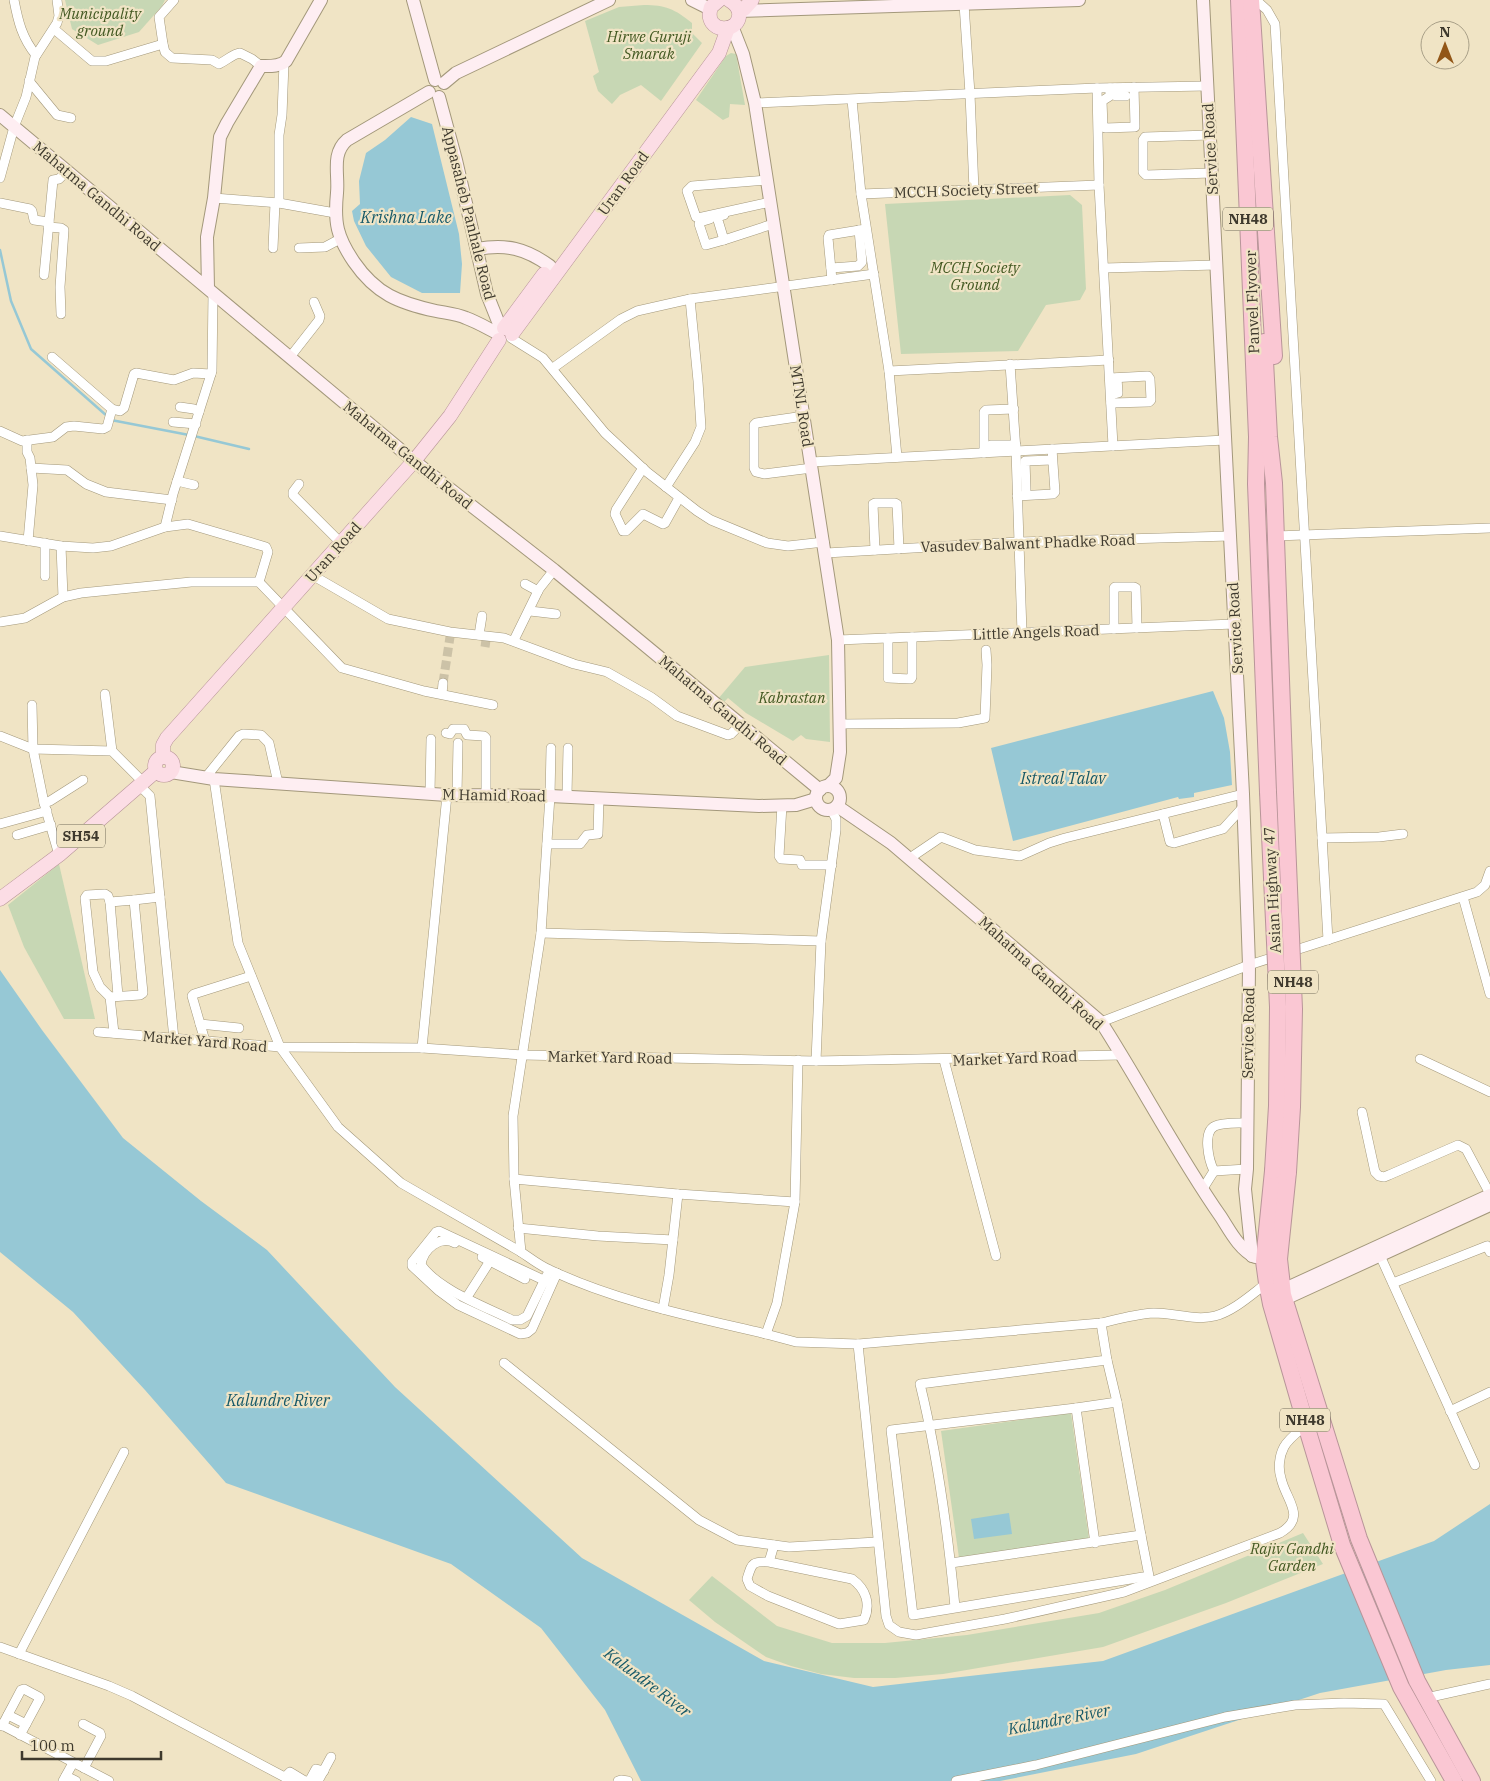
<svg xmlns="http://www.w3.org/2000/svg" width="1490" height="1781" font-family="'IBM Plex Serif',serif">
  <rect width="100%" height="100%" fill="#f0e4c5"/>
  <g fill="#c7d7b4">
    <path d="M65,0H165L162,6L139,32L98,45L72,29Z"/>
    <path d="M644,5C665,5 675,9 692,23V33L702,43L661,101L641,85L620,95L612,104L598,91L593,76L599,72L585,21L619,7Z"/>
    <path d="M731,53L736,54L745,105L730,104L729,117L723,120L696,100L726,56Z"/>
    <path d="M1070,195L1082,205L1086,289L1080,300L1046,305L1018,351L901,354L885,204Z"/>
    <path d="M829,655L830,742L806,739L801,735L793,741L746,713L728,698L722,704L718,699L745,667Z"/>
    <path d="M59,864L95,1019H64L24,947L8,905Z"/>
    <path d="M1071,1413L1089,1539L959,1558L941,1431Z"/>
    <path d="M1303,1533L1323,1564L1226,1603L1103,1647L943,1674L895,1678H854L821,1674L791,1666L766,1657L715,1622L689,1600L712,1576L777,1626L832,1643H885L967,1635L1099,1613L1165,1590Z"/>
  </g>
  <g fill="#96c8d5">
    <path d="M411,117L432,124L459,234L462,264L460,293H422L391,277L366,246L354,221L352,211L360,204L359,181L366,153L385,140Z"/>
    <path d="M1213,691L1224,718L1230,752L1232,785L1194,793V797L1179,799L1178,797L1013,841L991,748Z"/>
    <path d="M0,970L42,1030L123,1138L201,1201L267,1250L395,1387L582,1558L764,1661L873,1687L1103,1661L1434,1541L1490,1504V1665L1446,1670L1320,1693L1136,1754L1000,1781H641L605,1710L541,1628L451,1564L226,1483L145,1390L73,1312L0,1252Z"/>
    <path d="M1009,1513L1012,1534L974,1539L971,1519Z"/>
  </g>
  <g fill="none" stroke-linecap="round" stroke-linejoin="round">
    <g stroke="#96c8d5" stroke-width="2.5">
      <path d="M0,250L11,301L31,349L107,416"/>
      <path d="M111,420L189,435"/>
      <path d="M194,436L249,449"/>
    </g>
    <g stroke="#ccc2a7" stroke-width="9" stroke-dasharray="9 4.5" stroke-linecap="butt">
      <path d="M485,647L486,640"/>
      <path d="M443,683L450,637"/>
    </g>
    <g stroke="#a3987b" stroke-width="10">
      <g id="street">
        <path d="M14,0C18,21 22,38 36,55"/>
        <path d="M174,0L159,17L163,44L165,52L172,58L212,60L219,64C227,60 233,54 240,53L252,59L261,66"/>
        <path d="M1256,0L1267,10L1275,24L1328,940"/>
        <path d="M964,4L970,94L974,190"/>
        <path d="M54,29L92,61H106L163,44"/>
        <path d="M29,81L57,115L71,118"/>
        <path d="M1097,88L1099,185L1113,446"/>
        <path d="M1110,88V96L1102,101L1103,127L1105,128L1135,127L1134,87"/>
        <path d="M1115,88L1116,96H1126"/>
        <path d="M852,100L861,194L889,371L897,457"/>
        <path d="M755,103L1097,88L1207,86"/>
        <path d="M1210,135L1145,137L1143,140V172L1146,175L1212,173"/>
        <path d="M0,178L14,127L26,97L35,57L57,23L59,16L57,0"/>
        <path d="M767,180L692,186L687,191L696,217L698,218L770,202"/>
        <path d="M861,194L1099,185"/>
        <path d="M214,198L279,203L335,213"/>
        <path d="M0,203L30,209L32,211L34,220L49,222"/>
        <path d="M279,203V135L282,115L284,63"/>
        <path d="M724,215L717,217L724,240L773,224"/>
        <path d="M710,219L700,222L699,224L706,245L724,240"/>
        <path d="M48,227L61,228L64,230L60,287L61,314"/>
        <path d="M273,248L275,203"/>
        <path d="M299,248L325,247L340,239"/>
        <path d="M831,268L858,266L862,262L859,230"/>
        <path d="M1104,268L1216,265"/>
        <path d="M44,275L53,180L59,179L67,171"/>
        <path d="M832,280L828,238L829,235L866,229"/>
        <path d="M511,338L543,358L605,433L647,472L697,511L711,520L767,543L788,546L824,542"/>
        <path d="M52,357L112,409L120,411L124,408L134,374L136,373L174,380L193,373L211,374"/>
        <path d="M290,357L319,320L320,316L314,302"/>
        <path d="M1010,364L1016,451L1022,633"/>
        <path d="M553,368L621,319L637,311L690,299L874,274"/>
        <path d="M889,371L1109,360"/>
        <path d="M1110,378L1148,376L1150,379L1151,400L1149,402L1111,403"/>
        <path d="M1111,395L1118,393L1117,378"/>
        <path d="M180,407L194,409L199,412"/>
        <path d="M804,416L756,423L754,425V468L756,472L764,474L812,468"/>
        <path d="M173,422L196,424"/>
        <path d="M0,431L22,441L53,437L66,427L74,426L103,429L107,427L112,409"/>
        <path d="M27,440V452L30,458L33,485L28,541"/>
        <path d="M991,445H1016"/>
        <path d="M984,453V412L986,410L1014,409"/>
        <path d="M811,462L1225,440"/>
        <path d="M31,468L67,470L86,484L106,492L172,500"/>
        <path d="M643,468L616,510L615,514L623,531H626L643,514L663,524L665,523L679,498"/>
        <path d="M177,481L194,485"/>
        <path d="M299,484L293,492V495L341,543"/>
        <path d="M666,487L695,442L701,427L698,381L690,299"/>
        <path d="M1026,490L1025,461L1052,460"/>
        <path d="M1017,496L1053,494L1055,492L1052,449"/>
        <path d="M165,527L173,494L212,371L213,293"/>
        <path d="M0,536L61,546L93,548L111,546L165,527L188,524L266,547L268,552L259,582"/>
        <path d="M1276,536L1490,528"/>
        <path d="M45,543V576"/>
        <path d="M61,546L63,597"/>
        <path d="M875,550L873,504L875,503H895L897,504L899,549"/>
        <path d="M826,553L1019,542L1230,536"/>
        <path d="M312,575L388,619L450,632L504,638L574,664L607,672L651,697L677,716L728,735L731,734L740,725"/>
        <path d="M525,584L538,591"/>
        <path d="M530,611L556,614"/>
        <path d="M0,622L25,618L63,597L81,593L191,582H259L342,668L424,691L493,705"/>
        <path d="M1114,629V588L1115,587H1134L1136,588L1137,628"/>
        <path d="M479,635L482,616"/>
        <path d="M888,638V678L911,679L912,677V637"/>
        <path d="M514,640L539,589L554,570"/>
        <path d="M838,640L1234,624"/>
        <path d="M105,694L112,751"/>
        <path d="M442,694L443,683"/>
        <path d="M32,705L33,749L112,751L143,782"/>
        <path d="M840,724L958,723L985,718L987,665L986,650"/>
        <path d="M446,733L450,734L453,729H464L467,735L484,736L486,738V795"/>
        <path d="M0,736L33,749L44,803L59,855"/>
        <path d="M551,748L550,796L541,933L513,1116L514,1179L521,1252C530,1258 540,1266 550,1270C618,1302 694,1317 766,1334L777,1303L795,1202L798,1060"/>
        <path d="M206,777L239,736L243,734L261,735L269,743L278,783"/>
        <path d="M214,779L238,943L280,1047L338,1127L401,1183L521,1252"/>
        <path d="M139,785L150,796L174,1039"/>
        <path d="M430,794L431,739"/>
        <path d="M457,795L458,743"/>
        <path d="M567,796L568,748"/>
        <path d="M44,803L50,801L83,780"/>
        <path d="M782,805L779,856L781,859L800,860L802,865H832"/>
        <path d="M1163,814L1170,842L1174,843L1223,829L1244,806"/>
        <path d="M0,824L47,811"/>
        <path d="M17,835L51,825"/>
        <path d="M1322,838L1379,837L1403,834"/>
        <path d="M547,844H580L587,835L598,834L599,798"/>
        <path d="M910,858L941,837L975,850L1020,856L1049,843L1065,838L1243,794"/>
        <path d="M1463,897L1490,994"/>
        <path d="M110,902L118,996"/>
        <path d="M541,933L821,941"/>
        <path d="M110,997L100,987L93,972L85,898L87,895L105,894L108,896L110,902L134,900"/>
        <path d="M1101,1022L1249,965L1477,892L1485,885L1490,871"/>
        <path d="M200,1024L239,1028"/>
        <path d="M98,1032L280,1047L422,1048L523,1055L816,1061L1122,1055"/>
        <path d="M114,1033L110,997L140,995L143,993L134,900L160,897"/>
        <path d="M205,1041L192,996L194,994L251,976"/>
        <path d="M422,1048L447,795"/>
        <path d="M1420,1059L1490,1092"/>
        <path d="M944,1060L996,1256"/>
        <path d="M816,1061L821,941L836,830V819L831,809"/>
        <path d="M1362,1112L1375,1172L1379,1176L1384,1177L1389,1175L1458,1145L1466,1149L1490,1194"/>
        <path d="M1214,1171L1247,1169"/>
        <path d="M514,1179L678,1194L795,1202"/>
        <path d="M1202,1190L1214,1171C1209,1161 1202,1132 1215,1126C1223,1122 1237,1123 1247,1123"/>
        <path d="M518,1228L598,1236L673,1240"/>
        <path d="M455,1243C440,1235 423,1249 421,1265C439,1290 484,1306 512,1320H520L527,1316L547,1275"/>
        <path d="M1378,1251L1475,1465"/>
        <path d="M482,1257L525,1279"/>
        <path d="M1393,1283L1487,1246L1490,1252"/>
        <path d="M552,1284L439,1231L436,1232L412,1262V1266L439,1291L458,1305L520,1334L527,1333L532,1329L557,1273"/>
        <path d="M467,1297L490,1261"/>
        <path d="M663,1309L669,1275L678,1194"/>
        <path d="M766,1334L796,1342L858,1344L1101,1323C1118,1319 1136,1314 1154,1313C1174,1313 1196,1321 1215,1316C1234,1311 1252,1294 1267,1283"/>
        <path d="M858,1344L886,1616L889,1625L899,1632L916,1635L1005,1619L1124,1592L1280,1533C1308,1517 1285,1499 1281,1478C1278,1469 1279,1456 1284,1447C1288,1439 1299,1431 1306,1425"/>
        <path d="M504,1363L699,1520L737,1540L789,1547L877,1542"/>
        <path d="M1117,1402L1141,1535"/>
        <path d="M1076,1408L1117,1402L1107,1360"/>
        <path d="M1450,1411L1490,1392"/>
        <path d="M769,1562L852,1579C866,1589 871,1604 864,1620L839,1624L768,1596L750,1586L747,1579C752,1564 751,1561 769,1562L774,1545"/>
        <path d="M951,1563L1141,1535L1149,1576L913,1615L891,1430L1076,1408L1095,1543"/>
        <path d="M955,1607C948,1533 938,1457 920,1384L1107,1360L1101,1323"/>
        <path d="M0,1647L109,1686L132,1696L292,1781"/>
        <path d="M19,1654L124,1452"/>
        <path d="M1426,1698L1490,1684"/>
        <path d="M8,1715L26,1724"/>
        <path d="M0,1724L109,1781"/>
        <path d="M83,1724L100,1733L101,1736L84,1768"/>
        <path d="M2,1726L21,1690L24,1689L39,1697L40,1698L20,1735"/>
        <path d="M66,1776L76,1781"/>
        <path d="M285,1777L290,1772L305,1781"/>
        <path d="M63,1781L73,1763"/>
        <path d="M307,1781L310,1780L316,1769L324,1771"/>
        <path d="M318,1781L331,1757"/>
        <path d="M618,1781L621,1780L628,1781"/>
        <path d="M956,1781L1036,1765L1225,1717L1295,1705L1344,1703L1384,1704L1431,1781"/>
      </g>
    </g>
    <g stroke="#a3987b" stroke-width="14">
      <g id="secondary">
        <path d="M413,0L435,80"/>
        <path d="M692,0L710,9"/>
        <path d="M1203,0L1243,794L1249,965L1247,1169L1245,1189L1252,1256"/>
        <path d="M739,11L1079,0"/>
        <path d="M732,26L743,54L755,103L838,640L840,752L836,778L828,786"/>
        <path d="M444,83L456,73L609,0"/>
        <path d="M429,92L347,140C331,154 339,174 337,193C334,223 337,237 354,262C376,294 399,303 436,311C446,313 457,314 466,318C477,322 487,328 497,333"/>
        <path d="M439,97L456,160L487,294L501,329"/>
        <path d="M0,115L414,461L554,570L820,790"/>
        <path d="M477,249C506,244 525,248 550,266"/>
        <path d="M208,288L207,237L214,198L220,137L227,123L261,66C269,66 279,67 286,61L321,0"/>
        <path d="M171,772L214,779L447,795L550,796L759,806L796,805L816,799"/>
        <circle cx="828" cy="798" r="12"/>
        <path d="M837,806L891,843L1101,1022C1142,1086 1177,1154 1221,1217C1230,1231 1239,1249 1255,1257"/>
        <path d="M1276,1293L1490,1195"/>
        <path d="M1276,1303L1490,1205"/>
      </g>
    </g>
    <g stroke="#b89599" stroke-width="15">
      <g id="primary">
        <path d="M719,0L711,7C702,34 742,35 739,12C738,6 734,3 729,0"/>
        <path d="M739,11L744,9L752,0"/>
        <path d="M504,328L544,274"/>
        <path d="M512,334L719,53L728,28"/>
        <circle cx="164" cy="766" r="9"/>
        <path d="M163,757V745L167,738L414,461L450,416L499,340"/>
        <path d="M0,899L59,855L156,771"/>
      </g>
    </g>
    <g stroke="#b89599" stroke-width="18">
      <g id="highway">
        <path d="M1239,0L1257,437L1256,484L1268,792"/>
        <path d="M1251,0L1274,356"/>
        <path d="M1264,342L1269,437L1274,483L1285,792"/>
        <path d="M1273,1171L1264,1261L1267,1283L1271,1304L1306,1425L1342,1545L1401,1687L1454,1781"/>
        <path d="M1288,1172L1279,1259L1283,1295L1359,1539L1417,1681L1472,1781"/>
      </g>
    </g>
    <use href="#street" stroke="#fff" stroke-width="9"/>
    <use href="#secondary" stroke="#feeef2" stroke-width="12"/>
    <use href="#primary" stroke="#fcdde5" stroke-width="14"/>
    <use href="#highway" stroke="#fac7d3" stroke-width="16"/>
    <g stroke="#b89599" stroke-width="18" stroke-linecap="butt">
      <g id="highway-bridge">
        <path d="M1268,792L1278,1007L1277,1106L1273,1171"/>
        <path d="M1285,792L1294,1009L1292,1107L1288,1172"/>
      </g>
    </g>
    <use href="#highway-bridge" stroke="#fac7d3" stroke-width="16"/>
  </g>
  <g text-anchor="middle" dominant-baseline="central" stroke-width="4.5" stroke-linejoin="round" paint-order="stroke">
    <g fill="#f0e4c5" stroke="#736c5b" stroke-width="1">
      <rect x="1223" y="207.5" width="50" height="23" rx="4"/>
      <rect x="57" y="824.5" width="48" height="23" rx="4"/>
      <rect x="1268" y="970.5" width="50" height="23" rx="4"/>
      <rect x="1280" y="1408.5" width="50" height="23" rx="4"/>
    </g>
    <g font-size="14" font-weight="bold" fill="#3e392d">
      <text x="1248" y="219">NH48</text>
      <text x="81" y="836">SH54</text>
      <text x="1293" y="982">NH48</text>
      <text x="1305" y="1420">NH48</text>
    </g>
    <g font-size="15" font-style="italic" fill="#425821" stroke="#f0e4c5">
      <text x="100" y="13">Municipality<tspan x="100" dy="17">ground</tspan></text>
      <text x="649" y="36">Hirwe Guruji<tspan x="649" dy="17">Smarak</tspan></text>
      <text x="975" y="267">MCCH Society<tspan x="975" dy="17">Ground</tspan></text>
      <text x="792" y="697">Kabrastan</text>
      <text x="1292" y="1548">Rajiv Gandhi<tspan x="1292" dy="17">Garden</tspan></text>
    </g>
    <g font-size="15" fill="#3e392d" stroke="#f0e4c5">
      <text transform="translate(1210 149) rotate(-93)">Service Road</text>
      <text transform="translate(623 183) rotate(-54)">Uran Road</text>
      <text transform="translate(966 190) rotate(-2)">MCCH Society Street</text>
      <text transform="translate(97 196) rotate(40)">Mahatma Gandhi Road</text>
      <text transform="translate(469 213) rotate(76)">Appasaheb Panhale Road</text>
      <text transform="translate(1252 302) rotate(-92)">Panvel Flyover</text>
      <text transform="translate(802 406) rotate(81)">MTNL Road</text>
      <text transform="translate(408 455) rotate(39)">Mahatma Gandhi Road</text>
      <text transform="translate(1028 543) rotate(-2)">Vasudev Balwant Phadke Road</text>
      <text transform="translate(333 552) rotate(-48)">Uran Road</text>
      <text transform="translate(1235 628) rotate(-93)">Service Road</text>
      <text transform="translate(1036 632) rotate(-2)">Little Angels Road</text>
      <text transform="translate(723 710) rotate(40)">Mahatma Gandhi Road</text>
      <text transform="translate(494 795) rotate(1)">M Hamid Road</text>
      <text transform="translate(1272 890) rotate(-93)">Asian Highway 47</text>
      <text transform="translate(1041 973) rotate(42)">Mahatma Gandhi Road</text>
      <text transform="translate(1248 1033) rotate(-89)">Service Road</text>
      <text transform="translate(205 1041) rotate(5)">Market Yard Road</text>
      <text transform="translate(610 1057) rotate(1)">Market Yard Road</text>
      <text transform="translate(1015 1058) rotate(-2)">Market Yard Road</text>
    </g>
    <g font-size="16" font-style="italic" fill="#165968" stroke="#f0e4c5">
      <text x="406" y="217">Krishna Lake</text>
      <text x="1063" y="778">Istreal Talav</text>
      <text x="278" y="1400">Kalundre River</text>
      <text transform="translate(648 1682) rotate(37)">Kalundre River</text>
      <text transform="translate(1059 1719) rotate(-11)">Kalundre River</text>
    </g>
  </g>
  <g transform="translate(1445 45)"><circle r="24" fill="#f0e4c5" stroke="#a9a088"/>
  <path d="M0-4L9 19L0 12L-9 19Z" fill="#925617"/>
  <text y="-8" font-size="14" font-weight="bold" text-anchor="middle" fill="#3e392d">N</text>
  </g>
  <path d="M22 1751v8h139v-8" fill="none" stroke="#3e392d" stroke-width="2.5"/>
  <text x="30" y="1751" font-size="15" fill="#3e392d" stroke="#f0e4c5" stroke-width="4" paint-order="stroke">100 m</text>
</svg>
